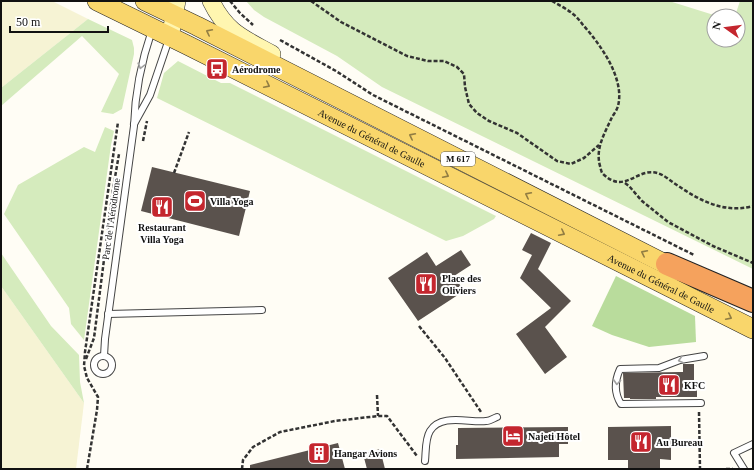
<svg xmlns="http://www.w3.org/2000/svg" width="754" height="470" font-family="Georgia,serif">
  <rect width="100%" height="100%" fill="#fffdf5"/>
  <g fill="#f6f3d4">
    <path d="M1,1H52L88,19L1,88Z"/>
    <path d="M1,286L84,403L76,469H1Z"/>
  </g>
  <g fill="#d5ebbd">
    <path d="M246,1H669L717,16H714V40H738V16H735L740,1H753V269L382,87L337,56L264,17L254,10Z"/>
    <path d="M88,19L132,40L134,48V54L122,109L113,114L101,112L119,74L82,36L1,106V88Z"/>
    <path d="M178,61L221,83H230L496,216L494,219L463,236L446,241L157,98L164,73Z"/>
    <path d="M105,127L114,131L111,145L84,340L71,324L69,308L4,214L18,185L84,147L95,152Z"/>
    <path d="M1,253L51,326L79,355L80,382L84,403L1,286Z"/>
  </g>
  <path fill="#b9dc9c" d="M616,276L695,316L696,342L649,347L612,335L592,326Z"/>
  <g fill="#5a524d">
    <path d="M152,167L250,191L239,236L141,211Z"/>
    <path d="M531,233L551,243L538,269L571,301L545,327L567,357L545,374L516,334L551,308L520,278L532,255L522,250Z"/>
    <path d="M461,250L471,265L454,276L464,291L418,321L388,278L427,252L436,266Z"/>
    <path d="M683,364H694V382H697V397H656V399H630V398H624L623,373L679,372H683Z"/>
    <path d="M671,426V460L660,459V468H628V460H608V427Z"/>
    <path d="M568,427V444H559V457L456,459V445H458V428Z"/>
    <path d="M338,443L345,469H250V465Z"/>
    <path d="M380,449L385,469H367L363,454Z"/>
  </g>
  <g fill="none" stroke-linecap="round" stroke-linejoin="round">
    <g stroke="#444" stroke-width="8">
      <g id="lane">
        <path d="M134,124L150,95L169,39"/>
        <path d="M108,314L262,310"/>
        <circle cx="103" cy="365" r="9"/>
        <path d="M104,356L105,339L134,126C135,92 141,62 152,30"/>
        <path d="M701,403L621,404C614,393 615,380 620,369L659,368L680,360L704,356"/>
        <path d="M425,461C426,452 425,439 430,431C441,413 469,423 486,421C490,421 494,418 497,417"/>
        <path d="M744,469L734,453L753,444"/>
      </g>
    </g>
    <g stroke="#333" stroke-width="18">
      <g id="secondary">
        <path d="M211,1C226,32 243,38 272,54"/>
        <path d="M170,37L177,1"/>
      </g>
    </g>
    <g stroke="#222" stroke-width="20">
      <g id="primary">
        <path id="s1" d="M97,1L187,45L753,329"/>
        <path d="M145,1L197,26L679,271"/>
      </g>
    </g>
    <g stroke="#222" stroke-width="24">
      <path id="highway" d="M667,264L753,301"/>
    </g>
    <g stroke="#333" stroke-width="2.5" stroke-dasharray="4 2" stroke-linecap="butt">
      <path d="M230,1L240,13L253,25"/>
      <path d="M311,1L341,22L407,56L428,61H444L457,67L464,74L465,87L469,104L477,113L489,121L517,133L557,161L571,164L584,158L599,145"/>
      <path d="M552,1C559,5 567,9 573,14C577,17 580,21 583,25C601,45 625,79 618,106C617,110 614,114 612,117C605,133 595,148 600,166C601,169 601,172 603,174C628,198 640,158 667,178C692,196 720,215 753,206"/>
      <path d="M280,40L336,71L373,95L694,255"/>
      <path d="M143,141L147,121"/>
      <path d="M174,173L189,132"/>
      <path d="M625,183L629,186L642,201L668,222L713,246L753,263"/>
      <path d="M419,326L445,358L481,412"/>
      <path d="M86,359L94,338L113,189L119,154"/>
      <path d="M377,395L378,416"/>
      <path d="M699,412L700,469"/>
      <path d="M87,469L97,410L98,397L87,378L84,366L85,352L118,122"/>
      <path d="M242,469L243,460L253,447L280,432L335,421L378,416H387L417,456"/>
      <path d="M726,469H733"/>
    </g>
    <use href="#lane" stroke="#fff" stroke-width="6"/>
    <use href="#secondary" stroke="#fff6b0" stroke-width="17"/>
    <use href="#primary" stroke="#f9d66b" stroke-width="19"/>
    <use href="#highway" stroke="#f5a25d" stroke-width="22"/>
  </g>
  <defs><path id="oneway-chevron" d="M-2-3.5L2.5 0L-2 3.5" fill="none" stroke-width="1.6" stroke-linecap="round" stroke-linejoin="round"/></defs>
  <g stroke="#917d42">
    <use href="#oneway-chevron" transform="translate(209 32) rotate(-153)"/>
    <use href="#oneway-chevron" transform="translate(267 85) rotate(27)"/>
    <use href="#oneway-chevron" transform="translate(412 136) rotate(-153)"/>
    <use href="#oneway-chevron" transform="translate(446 175) rotate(27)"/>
    <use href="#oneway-chevron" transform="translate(528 195) rotate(-153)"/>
    <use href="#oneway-chevron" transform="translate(562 233) rotate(27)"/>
    <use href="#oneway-chevron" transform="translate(644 253) rotate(-153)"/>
    <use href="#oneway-chevron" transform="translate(729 317) rotate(27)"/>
  </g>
  <g stroke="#a0a0a0">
    <use href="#oneway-chevron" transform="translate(141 66) rotate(105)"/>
    <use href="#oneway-chevron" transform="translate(681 360) rotate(165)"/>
    <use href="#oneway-chevron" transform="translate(617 382) rotate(94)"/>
  </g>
  <defs>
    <g id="bus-square" transform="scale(1.15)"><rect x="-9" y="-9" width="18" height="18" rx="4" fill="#c4262e" stroke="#fff"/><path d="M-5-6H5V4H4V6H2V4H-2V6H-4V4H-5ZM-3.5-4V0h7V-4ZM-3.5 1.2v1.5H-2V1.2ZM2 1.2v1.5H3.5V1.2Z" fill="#fff"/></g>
    <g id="stadium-square" transform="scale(1.15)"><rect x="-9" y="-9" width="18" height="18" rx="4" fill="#c4262e" stroke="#fff"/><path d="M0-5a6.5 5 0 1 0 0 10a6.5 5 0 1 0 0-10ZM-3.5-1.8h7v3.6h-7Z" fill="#fff"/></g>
    <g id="restaurant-square" transform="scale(1.15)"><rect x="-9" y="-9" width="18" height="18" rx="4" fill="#c4262e" stroke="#fff"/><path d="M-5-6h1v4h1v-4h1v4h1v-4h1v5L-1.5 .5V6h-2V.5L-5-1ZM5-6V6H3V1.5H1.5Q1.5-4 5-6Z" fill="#fff"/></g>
    <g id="hotel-square" transform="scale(1.15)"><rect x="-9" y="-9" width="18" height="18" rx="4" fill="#c4262e" stroke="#fff"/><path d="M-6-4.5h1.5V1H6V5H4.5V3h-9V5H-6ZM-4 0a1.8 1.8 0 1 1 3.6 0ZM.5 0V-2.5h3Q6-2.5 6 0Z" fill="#fff"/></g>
    <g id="building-square" transform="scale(1.15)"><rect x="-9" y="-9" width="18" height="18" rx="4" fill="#c4262e" stroke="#fff"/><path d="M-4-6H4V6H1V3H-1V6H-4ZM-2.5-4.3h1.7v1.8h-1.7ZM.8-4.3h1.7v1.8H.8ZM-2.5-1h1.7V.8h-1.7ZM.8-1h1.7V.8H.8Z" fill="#fff"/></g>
  </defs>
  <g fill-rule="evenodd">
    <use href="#bus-square" x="217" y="69"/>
    <use href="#stadium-square" x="195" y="201"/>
    <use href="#restaurant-square" x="162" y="207"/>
    <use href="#restaurant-square" x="426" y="284"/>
    <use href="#restaurant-square" x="669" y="385"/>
    <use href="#hotel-square" x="513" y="436"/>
    <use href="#restaurant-square" x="641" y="442"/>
    <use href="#building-square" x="319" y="453"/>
  </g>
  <g text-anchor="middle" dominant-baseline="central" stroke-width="4" stroke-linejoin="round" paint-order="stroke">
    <rect fill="#fff" stroke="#585858" stroke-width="1" x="441" y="152" width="34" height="14" rx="3"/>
    <g font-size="9" font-weight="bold" fill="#111">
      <text x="458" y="159">M 617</text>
    </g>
    <g font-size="10" font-weight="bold" fill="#111" stroke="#fff" text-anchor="start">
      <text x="232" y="69">Aérodrome</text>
      <text x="210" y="201">Villa Yoga</text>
      <text x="162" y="227" text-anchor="middle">Restaurant<tspan x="162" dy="12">Villa Yoga</tspan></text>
      <text x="442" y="278">Place des<tspan x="442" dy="12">Oliviers</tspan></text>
      <text x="684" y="385">KFC</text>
      <text x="528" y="436">Najeti Hôtel</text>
      <text x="656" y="442">Au Bureau</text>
      <text x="334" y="453">Hangar Avions</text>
    </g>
    <g font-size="10" fill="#111" stroke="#fff">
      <text stroke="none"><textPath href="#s1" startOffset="307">Avenue du Général de Gaulle</textPath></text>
      <text transform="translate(111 219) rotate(-82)">Parc de l'Aérodrome</text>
      <text stroke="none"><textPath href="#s1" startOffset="631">Avenue du Général de Gaulle</textPath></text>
    </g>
  </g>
  <rect width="754" height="470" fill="none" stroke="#111111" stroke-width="4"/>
  <g transform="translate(726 28) rotate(284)"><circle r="19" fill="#ffffff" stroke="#a0a0a0"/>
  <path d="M0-3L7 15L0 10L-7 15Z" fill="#c4262e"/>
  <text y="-6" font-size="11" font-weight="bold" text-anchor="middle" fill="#111111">N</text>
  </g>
  <path d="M10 26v6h98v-6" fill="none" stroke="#111111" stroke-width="2"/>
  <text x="16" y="26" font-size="12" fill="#111111" stroke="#ffffff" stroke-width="3" paint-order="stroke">50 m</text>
</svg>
